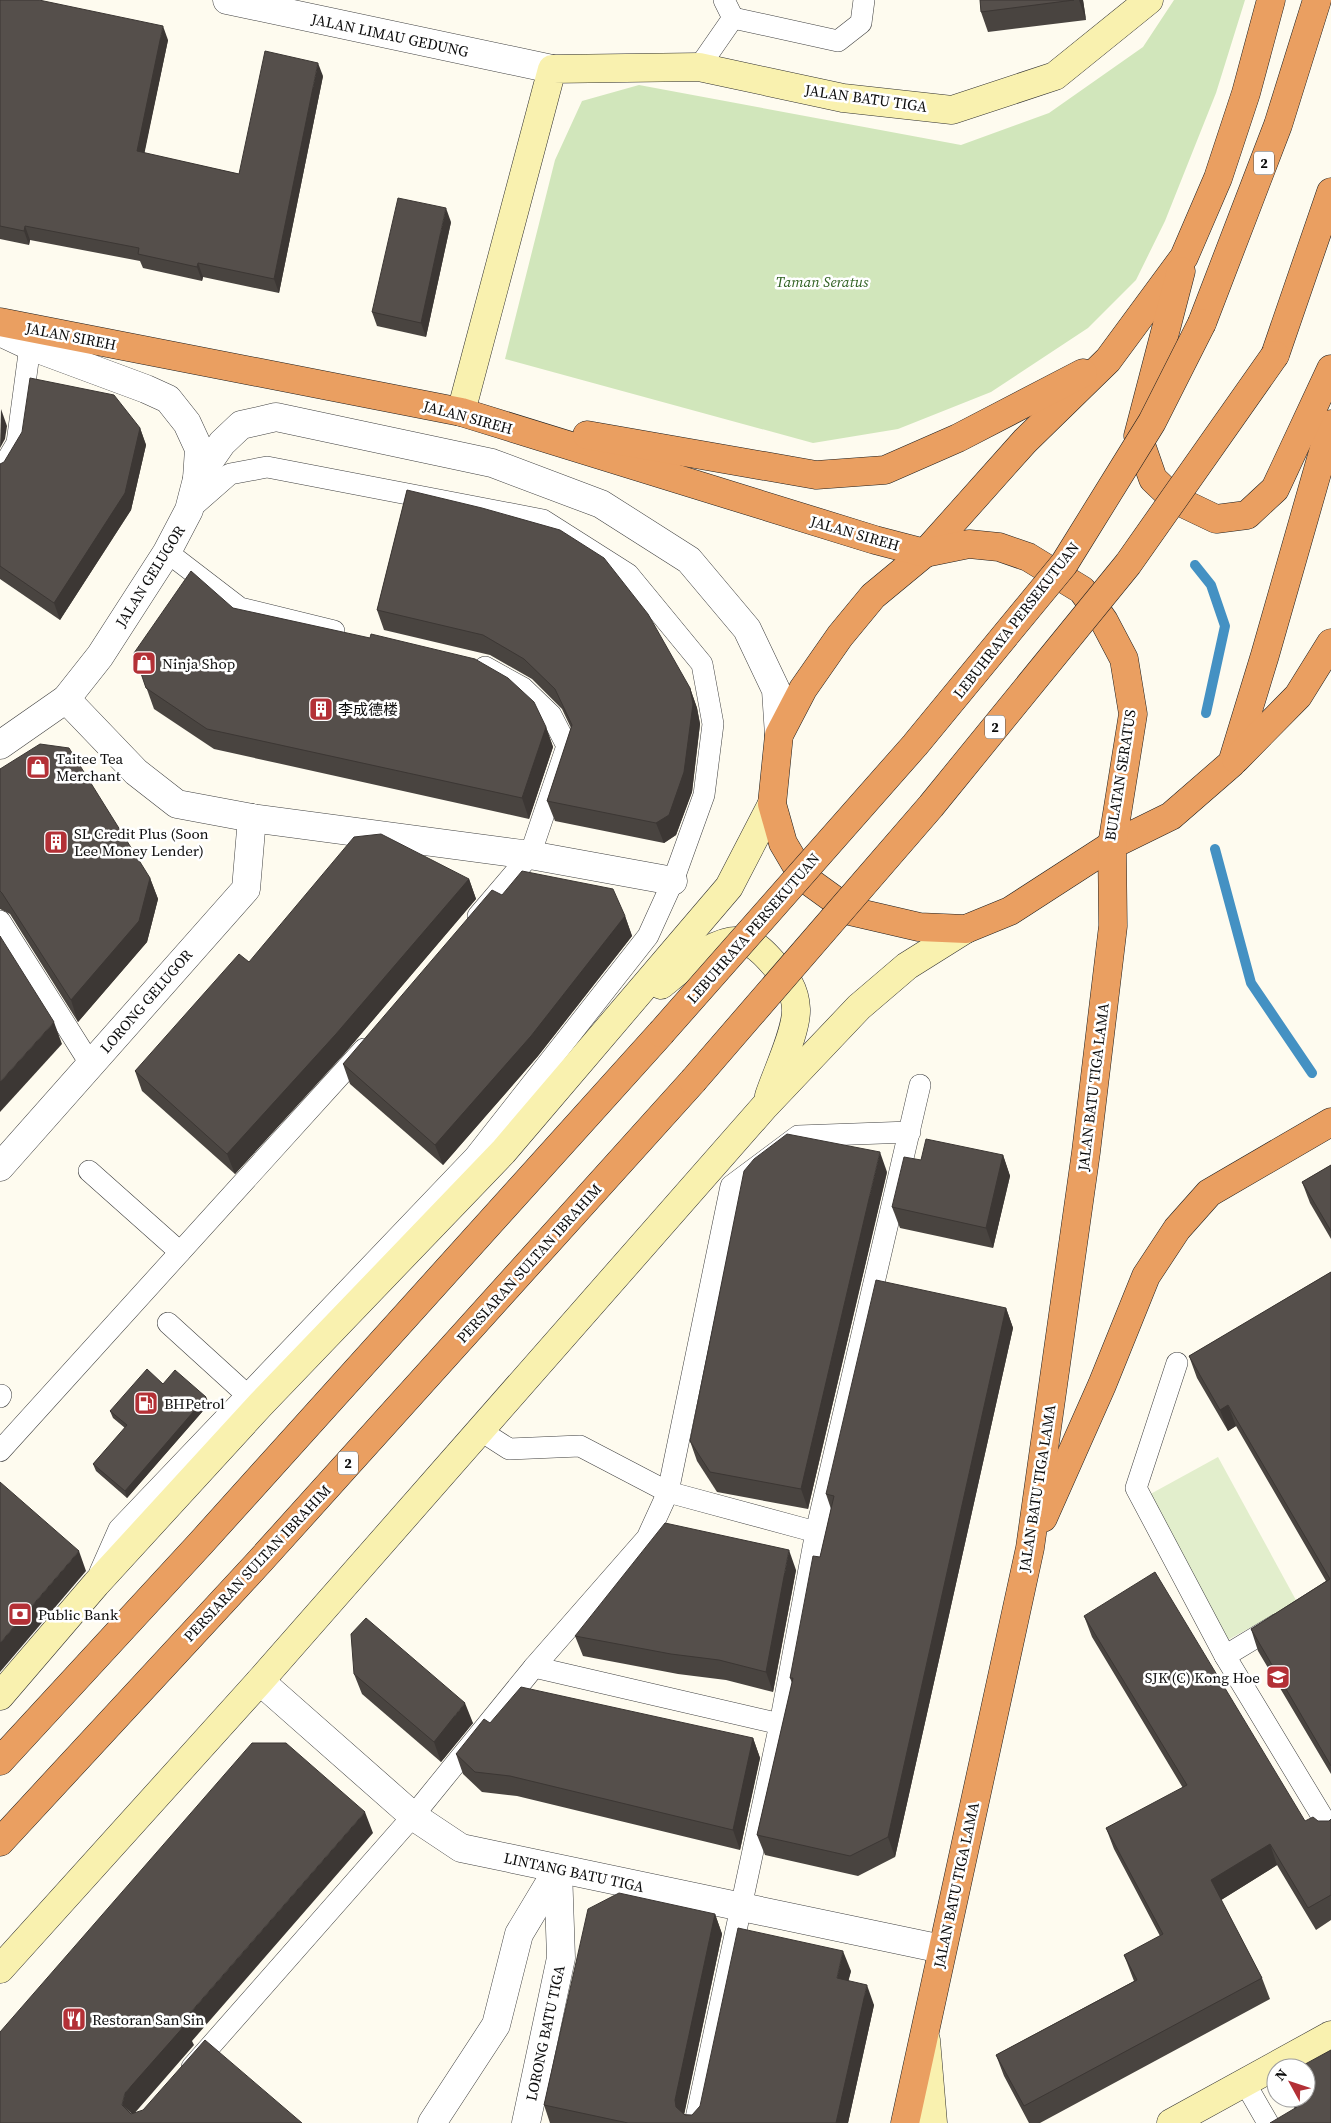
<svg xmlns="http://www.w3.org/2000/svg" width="1331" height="2123" font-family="'Source Serif 4','Noto Sans SC',serif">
  <rect width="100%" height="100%" fill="#fefbef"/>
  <path fill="#d1e6bb" d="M1174,0H1245L1216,93L1165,221L1136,280L1088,328L991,392L898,429L813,443L505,359L555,160L582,101L639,85L961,145L1049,113L1143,47Z"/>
  <path fill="#e2eecc" d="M1218,1457L1297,1602L1224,1642L1145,1497Z"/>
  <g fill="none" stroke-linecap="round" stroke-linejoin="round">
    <g stroke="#4491c3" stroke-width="10">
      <path d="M1195,565L1211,585L1225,626L1206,713"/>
      <path d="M1215,849L1251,983L1312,1073"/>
    </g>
    <g stroke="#404040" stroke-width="22">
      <g id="lane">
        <path d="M733,18L838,41L861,23L864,0"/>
        <path d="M699,67L733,18L724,0"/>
        <path d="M0,472L17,443L30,346"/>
        <path d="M167,552L240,608L334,631"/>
        <path d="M478,916L530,855L567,746L551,715L523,688L485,667"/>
        <path d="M0,921L91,1065"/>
        <path d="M89,1171L180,1252"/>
        <path d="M168,1323L246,1394L257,1401"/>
        <path d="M1177,1363L1136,1488L1225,1656L1331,1831"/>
        <path d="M0,1397L1,1395"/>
        <path d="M481,1431L509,1449L580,1446L668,1492L816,1532"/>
        <path d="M0,1451L364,1049"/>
        <path d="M100,1572L119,1529L475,1156L648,936L673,881L704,795L713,724L702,664L628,574L543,520L267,467L230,474L189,510"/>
        <path d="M1225,1656L1278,1624"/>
        <path d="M534,1667L780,1724"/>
        <path d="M192,2067L413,1816L534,1667L647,1538L668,1492L731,1186L798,1136L910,1132"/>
        <path d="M1245,2083L1268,2123"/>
        <path d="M695,2123L780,1724L816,1532L920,1085"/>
      </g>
    </g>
    <g stroke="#404040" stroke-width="29">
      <g id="street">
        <path d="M227,0L552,69"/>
        <path d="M0,332L30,346L146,389L168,399L187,423L199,449L197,479L189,510L167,552L100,656L66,699L0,745"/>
        <path d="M197,479L222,443L241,425L276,417L492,463L601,504L689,560L747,629L776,690L779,735"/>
        <path d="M66,699L136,772L177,804L252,818L530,855L673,881"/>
        <path d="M0,1167L246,889L252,818"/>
        <path d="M260,1681L413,1816L461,1848L942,1949"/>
        <path d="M432,2123L496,2025L519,1934L558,1869"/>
        <path d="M526,2123L561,1958L558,1869"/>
      </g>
    </g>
    <g stroke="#2f2f2f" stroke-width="29">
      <g id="secondary">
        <path d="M461,412L552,69L699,67L843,98L952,110L1055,76L1149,0"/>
        <path d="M661,985C681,969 719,934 746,942C756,944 766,955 773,963C786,978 795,988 796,1009C797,1031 776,1074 769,1096"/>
        <path d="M0,1696L96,1584L261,1404L503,1152L729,887L772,804"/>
        <path d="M0,1969L260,1681L765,1106L859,1007L907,966L966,929"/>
        <path d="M926,2040L933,2123"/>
        <path d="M1171,2123L1331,2035"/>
      </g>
    </g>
    <g stroke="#1e1e1e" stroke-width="29">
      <g id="highway">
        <path d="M1271,0L1246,93L1218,178L1184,257L1108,360L1025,441L925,553L873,596L840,636L803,689L779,735L772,804L783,843L803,877L850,911L919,927L966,929L1010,911L1112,845L1171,816L1232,763L1265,655L1331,424"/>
        <path d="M1181,271L1138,436L1153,479L1174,499L1216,519L1247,515L1275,489L1331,369"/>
        <path d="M0,322L461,412L875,540L925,553L969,544L999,547L1028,557L1082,590L1104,621L1124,659L1133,714L1112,845L1113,926L1086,1152L1030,1548L905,2123"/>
        <path d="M1202,323L1278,125L1317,0"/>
        <path d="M1275,355L1331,192"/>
        <path d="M587,435L816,475L885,470L958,438L1083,373"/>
        <path d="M1236,759L1298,696L1331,643"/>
        <path d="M1043,1518L1102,1385L1146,1276L1177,1229L1209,1193L1331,1122"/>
        <path d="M0,1761L201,1543L661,1033"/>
        <path d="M0,1842L261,1560L693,1081"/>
      </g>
    </g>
    <use href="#lane" stroke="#fff" stroke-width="21"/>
    <use href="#street" stroke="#fff" stroke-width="28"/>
    <use href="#secondary" stroke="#f9f1af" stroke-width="28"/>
    <use href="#highway" stroke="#ea9f61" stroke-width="28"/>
    <g stroke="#1e1e1e" stroke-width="29" stroke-linecap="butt">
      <g id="highway-bridge">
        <path d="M661,1033L915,745L1064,564L1152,422L1202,323"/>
        <path d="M693,1081L931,806L1128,564L1275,355"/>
      </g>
    </g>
    <use href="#highway-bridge" stroke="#ea9f61" stroke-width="28"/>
  </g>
  <g fill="#494440">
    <path d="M0,0L168,40L144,153L239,174L323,76L279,293L203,277L202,281L143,268L140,261L30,240L29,245L0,239Z"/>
    <path d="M980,0H1083L1086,20L988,32L981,12Z"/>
    <path d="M451,222L426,337L377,326L372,312Z"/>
    <path d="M140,428L146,445L131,510L60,620L0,579V464Z"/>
    <path d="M407,490L690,688L697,708L700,724L692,792L676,835L664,843L555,821L547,801L571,728L562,709L532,679L490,655L384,630L377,610Z"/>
    <path d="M233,608L546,727L553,747L529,819L214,749L154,709L134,653Z"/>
    <path d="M0,769L150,878L158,899L147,942L78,1022L10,914L0,909Z"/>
    <path d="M469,879L476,899L344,1054L235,1174L142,1091L135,1071L249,962Z"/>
    <path d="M502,895L625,916L632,936L538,1056L443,1165L350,1084L343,1064Z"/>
    <path d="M1003,1155L1010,1176L993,1248L900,1228L892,1207L921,1160Z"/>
    <path d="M1331,1165V1239L1310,1203L1302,1182Z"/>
    <path d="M887,1172L808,1509L717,1492L697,1461L690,1441Z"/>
    <path d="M1331,1272V1774L1258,1651L1251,1629L1326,1581L1236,1426L1228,1431L1197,1378L1189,1356Z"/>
    <path d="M1006,1308L1013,1328L895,1857L858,1876L765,1855L757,1835L792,1683L790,1678L820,1557L831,1509L826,1494Z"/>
    <path d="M163,1384L206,1397L209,1404L127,1498L96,1471L93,1464L125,1428L113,1418L110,1411Z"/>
    <path d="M796,1570L773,1692L726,1680L678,1674L583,1656L575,1636Z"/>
    <path d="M1084,1616L1305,1821H1329L1331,1819V1920L1316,1930L1277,1865L1221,1900L1262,1978L1270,1999L1040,2123H1029L1004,2076L996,2055L1134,1981L1124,1955L1160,1936L1114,1849L1106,1828L1183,1788L1092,1637Z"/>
    <path d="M354,1674L473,1723L441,1762L362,1694Z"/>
    <path d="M490,1723L753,1738L760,1758L740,1850L517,1796L482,1792L463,1774L456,1754Z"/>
    <path d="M715,1914L722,1934L684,2114L692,2115L851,1971L848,1981L874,2005L848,2123H550L544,2105Z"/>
    <path d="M1289,2098H1306L1331,2123L1295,2109Z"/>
  </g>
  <g fill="#3c3734">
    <path d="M1079,0H1083L1086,20Z"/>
    <path d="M163,26L168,40L142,165L137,151Z"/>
    <path d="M318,63L323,76L279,293L274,279Z"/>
    <path d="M446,208L451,222L426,337L421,323Z"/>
    <path d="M25,226L30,240L29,245L24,231Z"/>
    <path d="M198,263L203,277L202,281L197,267Z"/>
    <path d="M1,409L7,426L5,439L0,448Z"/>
    <path d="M140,428L146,445L131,510L60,620L54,603Z"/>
    <path d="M690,688L697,708L700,724L692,792L676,835L664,843L656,823Z"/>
    <path d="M546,727L553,747L529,819L522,798Z"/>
    <path d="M150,878L158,899L147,942L78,1022L71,1000Z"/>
    <path d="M469,879L476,899L344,1054L235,1174L227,1154Z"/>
    <path d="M625,916L632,936L538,1056L443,1165L435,1145Z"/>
    <path d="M54,1022L62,1044L0,1112V1082Z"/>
    <path d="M880,1152L887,1172L808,1509L801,1489Z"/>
    <path d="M1003,1155L1010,1176L993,1248L986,1228Z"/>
    <path d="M1006,1308L1013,1328L895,1857L888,1837Z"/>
    <path d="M206,1397L209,1404L127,1498L125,1491Z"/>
    <path d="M1228,1405L1236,1426L1228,1431L1220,1410Z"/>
    <path d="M789,1550L796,1570L773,1692L766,1672Z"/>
    <path d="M79,1551L86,1571L0,1672V1643Z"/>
    <path d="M465,1703L473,1723L441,1762L434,1742Z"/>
    <path d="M753,1738L760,1758L740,1850L733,1830Z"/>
    <path d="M365,1812L373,1833L192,2041L194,2045L133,2115L122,2105L125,2093L183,2021Z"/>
    <path d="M1270,1844L1277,1865L1218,1902L1211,1880Z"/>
    <path d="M715,1914L722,1934L683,2120L676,2107L675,2100Z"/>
    <path d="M843,1951L851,1971L844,1998L837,1978Z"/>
    <path d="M867,1985L874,2005L848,2123H836Z"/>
  </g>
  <g fill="#554f4b" stroke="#3c3734">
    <path d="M0,0H39L163,26L137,151L239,174L265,51L318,63L274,279L198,263L197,267L138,254L139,248L25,226L24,231L0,226Z"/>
    <path d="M980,0H1074L981,12Z"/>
    <path d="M398,198L446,208L421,323L372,312Z"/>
    <path d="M30,378L114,395L140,428L125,493L54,603L0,566V464L4,462L22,432Z"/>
    <path d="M407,490L482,508L560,530L604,558L648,614L690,688L693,704L684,772L669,815L656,823L547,801L572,725L555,689L524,659L483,635L377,610Z"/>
    <path d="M191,571L233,608L370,638L371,634L475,659L508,678L534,702L546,727L522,798L207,729L146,688L134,653Z"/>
    <path d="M40,744L69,748L150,878L139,921L71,1000L2,893L0,891V769Z"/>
    <path d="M381,834L469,879L336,1034L227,1154L135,1071L239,954L249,962L354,837Z"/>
    <path d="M522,871L613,889L625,916L531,1036L435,1145L343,1064L492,890L502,895Z"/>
    <path d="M0,936L54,1022L0,1082Z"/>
    <path d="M787,1134L880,1152L801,1489L710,1472L690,1441L744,1171L754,1159Z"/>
    <path d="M926,1139L1003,1155L986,1228L892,1207L904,1157L921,1160Z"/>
    <path d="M1331,1165V1231L1302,1182Z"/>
    <path d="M1331,1272V1766L1251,1629L1330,1579L1228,1405L1220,1410L1189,1356Z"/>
    <path d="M876,1280L1006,1308L888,1837L850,1856L757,1835L793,1678H790L813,1556L820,1557L834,1496L826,1494Z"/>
    <path d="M147,1369L163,1384L175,1370L206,1397L125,1491L93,1464L127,1425L110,1411Z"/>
    <path d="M0,1482L79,1551L0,1643Z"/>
    <path d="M665,1523L789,1550L766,1672L719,1660L671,1654L575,1636Z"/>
    <path d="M1155,1572L1305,1821L1313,1817L1318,1821H1329L1331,1819V1895L1308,1908L1270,1844L1211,1880L1262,1978L1024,2106L996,2055L1137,1980L1124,1955L1163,1934L1106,1828L1187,1785L1084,1616Z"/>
    <path d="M366,1618L465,1703L434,1742L354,1674L351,1634Z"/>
    <path d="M521,1687L753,1738L733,1830L510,1776L475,1772L456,1754L484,1719L490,1723Z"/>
    <path d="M252,1743H286L365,1812L183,2021L186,2024L125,2093L122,2105L131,2114L143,2110L205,2040L302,2123H0V2032Z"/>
    <path d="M619,1893L715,1914L675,2100L676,2107L685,2115H692L700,2106L738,1928L843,1951L837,1978L867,1985L836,2123H628L544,2105L588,1909Z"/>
    <path d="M1331,2050V2123H1270L1297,2107L1292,2098H1306V2068H1298Z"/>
  </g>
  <defs>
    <g id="shop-square" transform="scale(1.25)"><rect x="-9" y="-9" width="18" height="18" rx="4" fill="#b33036" stroke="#fff"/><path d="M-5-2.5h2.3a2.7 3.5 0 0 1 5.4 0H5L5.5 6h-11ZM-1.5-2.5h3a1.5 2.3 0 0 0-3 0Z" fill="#fff"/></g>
    <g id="building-square" transform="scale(1.25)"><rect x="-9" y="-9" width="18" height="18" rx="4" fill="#b33036" stroke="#fff"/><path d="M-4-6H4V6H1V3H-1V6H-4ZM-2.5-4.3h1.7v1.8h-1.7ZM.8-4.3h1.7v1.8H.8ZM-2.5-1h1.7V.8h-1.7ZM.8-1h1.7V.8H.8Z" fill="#fff"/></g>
    <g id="fuel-square" transform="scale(1.25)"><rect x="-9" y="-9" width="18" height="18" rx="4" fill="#b33036" stroke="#fff"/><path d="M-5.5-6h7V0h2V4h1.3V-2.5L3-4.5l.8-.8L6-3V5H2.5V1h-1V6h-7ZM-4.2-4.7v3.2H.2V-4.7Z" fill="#fff"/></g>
    <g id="bank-square" transform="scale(1.25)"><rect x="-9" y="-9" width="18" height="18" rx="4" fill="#b33036" stroke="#fff"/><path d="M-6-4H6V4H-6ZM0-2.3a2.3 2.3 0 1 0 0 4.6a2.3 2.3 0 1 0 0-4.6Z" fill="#fff"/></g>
    <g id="school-square" transform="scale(1.25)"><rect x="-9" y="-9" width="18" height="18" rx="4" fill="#b33036" stroke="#fff"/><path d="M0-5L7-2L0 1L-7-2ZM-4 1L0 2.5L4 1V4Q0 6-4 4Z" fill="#fff"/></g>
    <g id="restaurant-square" transform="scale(1.25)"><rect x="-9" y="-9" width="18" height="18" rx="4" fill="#b33036" stroke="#fff"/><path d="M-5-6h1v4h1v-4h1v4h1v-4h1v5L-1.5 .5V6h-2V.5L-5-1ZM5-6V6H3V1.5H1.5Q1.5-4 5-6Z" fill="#fff"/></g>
  </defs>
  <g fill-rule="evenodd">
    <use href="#shop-square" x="144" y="663"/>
    <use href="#building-square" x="321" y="709"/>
    <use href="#shop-square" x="38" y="767"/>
    <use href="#building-square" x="56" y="842"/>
    <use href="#fuel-square" x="146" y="1403"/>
    <use href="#bank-square" x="20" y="1614"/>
    <use href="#school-square" x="1278" y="1677"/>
    <use href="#restaurant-square" x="74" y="2019"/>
  </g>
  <g text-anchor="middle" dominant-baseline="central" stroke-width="5" stroke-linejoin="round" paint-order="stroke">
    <g fill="#fff" stroke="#565656" stroke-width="1">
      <rect x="1254" y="151.5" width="20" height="23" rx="4"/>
      <rect x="985" y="715.5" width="20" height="23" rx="4"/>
      <rect x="338" y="1451.5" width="20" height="23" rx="4"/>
    </g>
    <g font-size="14" font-weight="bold" fill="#0d0d0d">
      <text x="1264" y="163">2</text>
      <text x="995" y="727">2</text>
      <text x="348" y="1463">2</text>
    </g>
    <g font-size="15" fill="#0d0d0d" stroke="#fff">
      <text transform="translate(390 35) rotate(12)">JALAN LIMAU GEDUNG</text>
      <text transform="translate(866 98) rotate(8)">JALAN BATU TIGA</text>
      <text transform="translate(71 336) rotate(11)">JALAN SIREH</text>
      <text transform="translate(468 417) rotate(15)">JALAN SIREH</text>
      <text transform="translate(855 533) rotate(16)">JALAN SIREH</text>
      <text transform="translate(150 576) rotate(-58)">JALAN GELUGOR</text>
      <text transform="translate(1016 620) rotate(-52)">LEBUHRAYA PERSEKUTUAN</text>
      <text transform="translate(1120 775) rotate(-81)">BULATAN SERATUS</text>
      <text transform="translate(753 928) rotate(-49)">LEBUHRAYA PERSEKUTUAN</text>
      <text transform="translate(146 1001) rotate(-49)">LORONG GELUGOR</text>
      <text transform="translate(1093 1087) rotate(-83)">JALAN BATU TIGA LAMA</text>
      <text transform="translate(529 1263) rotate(-48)">PERSIARAN SULTAN IBRAHIM</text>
      <text transform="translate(1037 1488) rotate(-81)">JALAN BATU TIGA LAMA</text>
      <text transform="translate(257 1563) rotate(-47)">PERSIARAN SULTAN IBRAHIM</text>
      <text transform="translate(574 1872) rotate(12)">LINTANG BATU TIGA</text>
      <text transform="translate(956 1885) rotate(-78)">JALAN BATU TIGA LAMA</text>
      <text transform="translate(545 2033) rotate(-78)">LORONG BATU TIGA</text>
    </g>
    <g font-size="15" font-style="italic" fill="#306122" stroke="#fff">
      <text x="822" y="281">Taman Seratus</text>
    </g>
    <g font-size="15" fill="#0d0d0d" stroke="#fff" text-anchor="start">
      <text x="162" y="663">Ninja Shop</text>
      <text x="338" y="709">李成德楼</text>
      <text x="56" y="758">Taitee Tea<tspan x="56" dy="17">Merchant</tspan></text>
      <text x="74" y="833">SL Credit Plus (Soon<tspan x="74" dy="17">Lee Money Lender)</tspan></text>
      <text x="164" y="1403">BHPetrol</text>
      <text x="38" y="1614">Public Bank</text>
      <text x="1260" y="1677" text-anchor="end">SJK (C) Kong Hoe</text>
      <text x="92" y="2019">Restoran San Sin</text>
    </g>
  </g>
  <g transform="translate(1291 2083) rotate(310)"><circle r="24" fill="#ffffff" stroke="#9e9e9e"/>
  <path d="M0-4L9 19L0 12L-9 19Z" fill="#b33036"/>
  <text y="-8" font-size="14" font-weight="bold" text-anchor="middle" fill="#0d0d0d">N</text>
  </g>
</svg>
